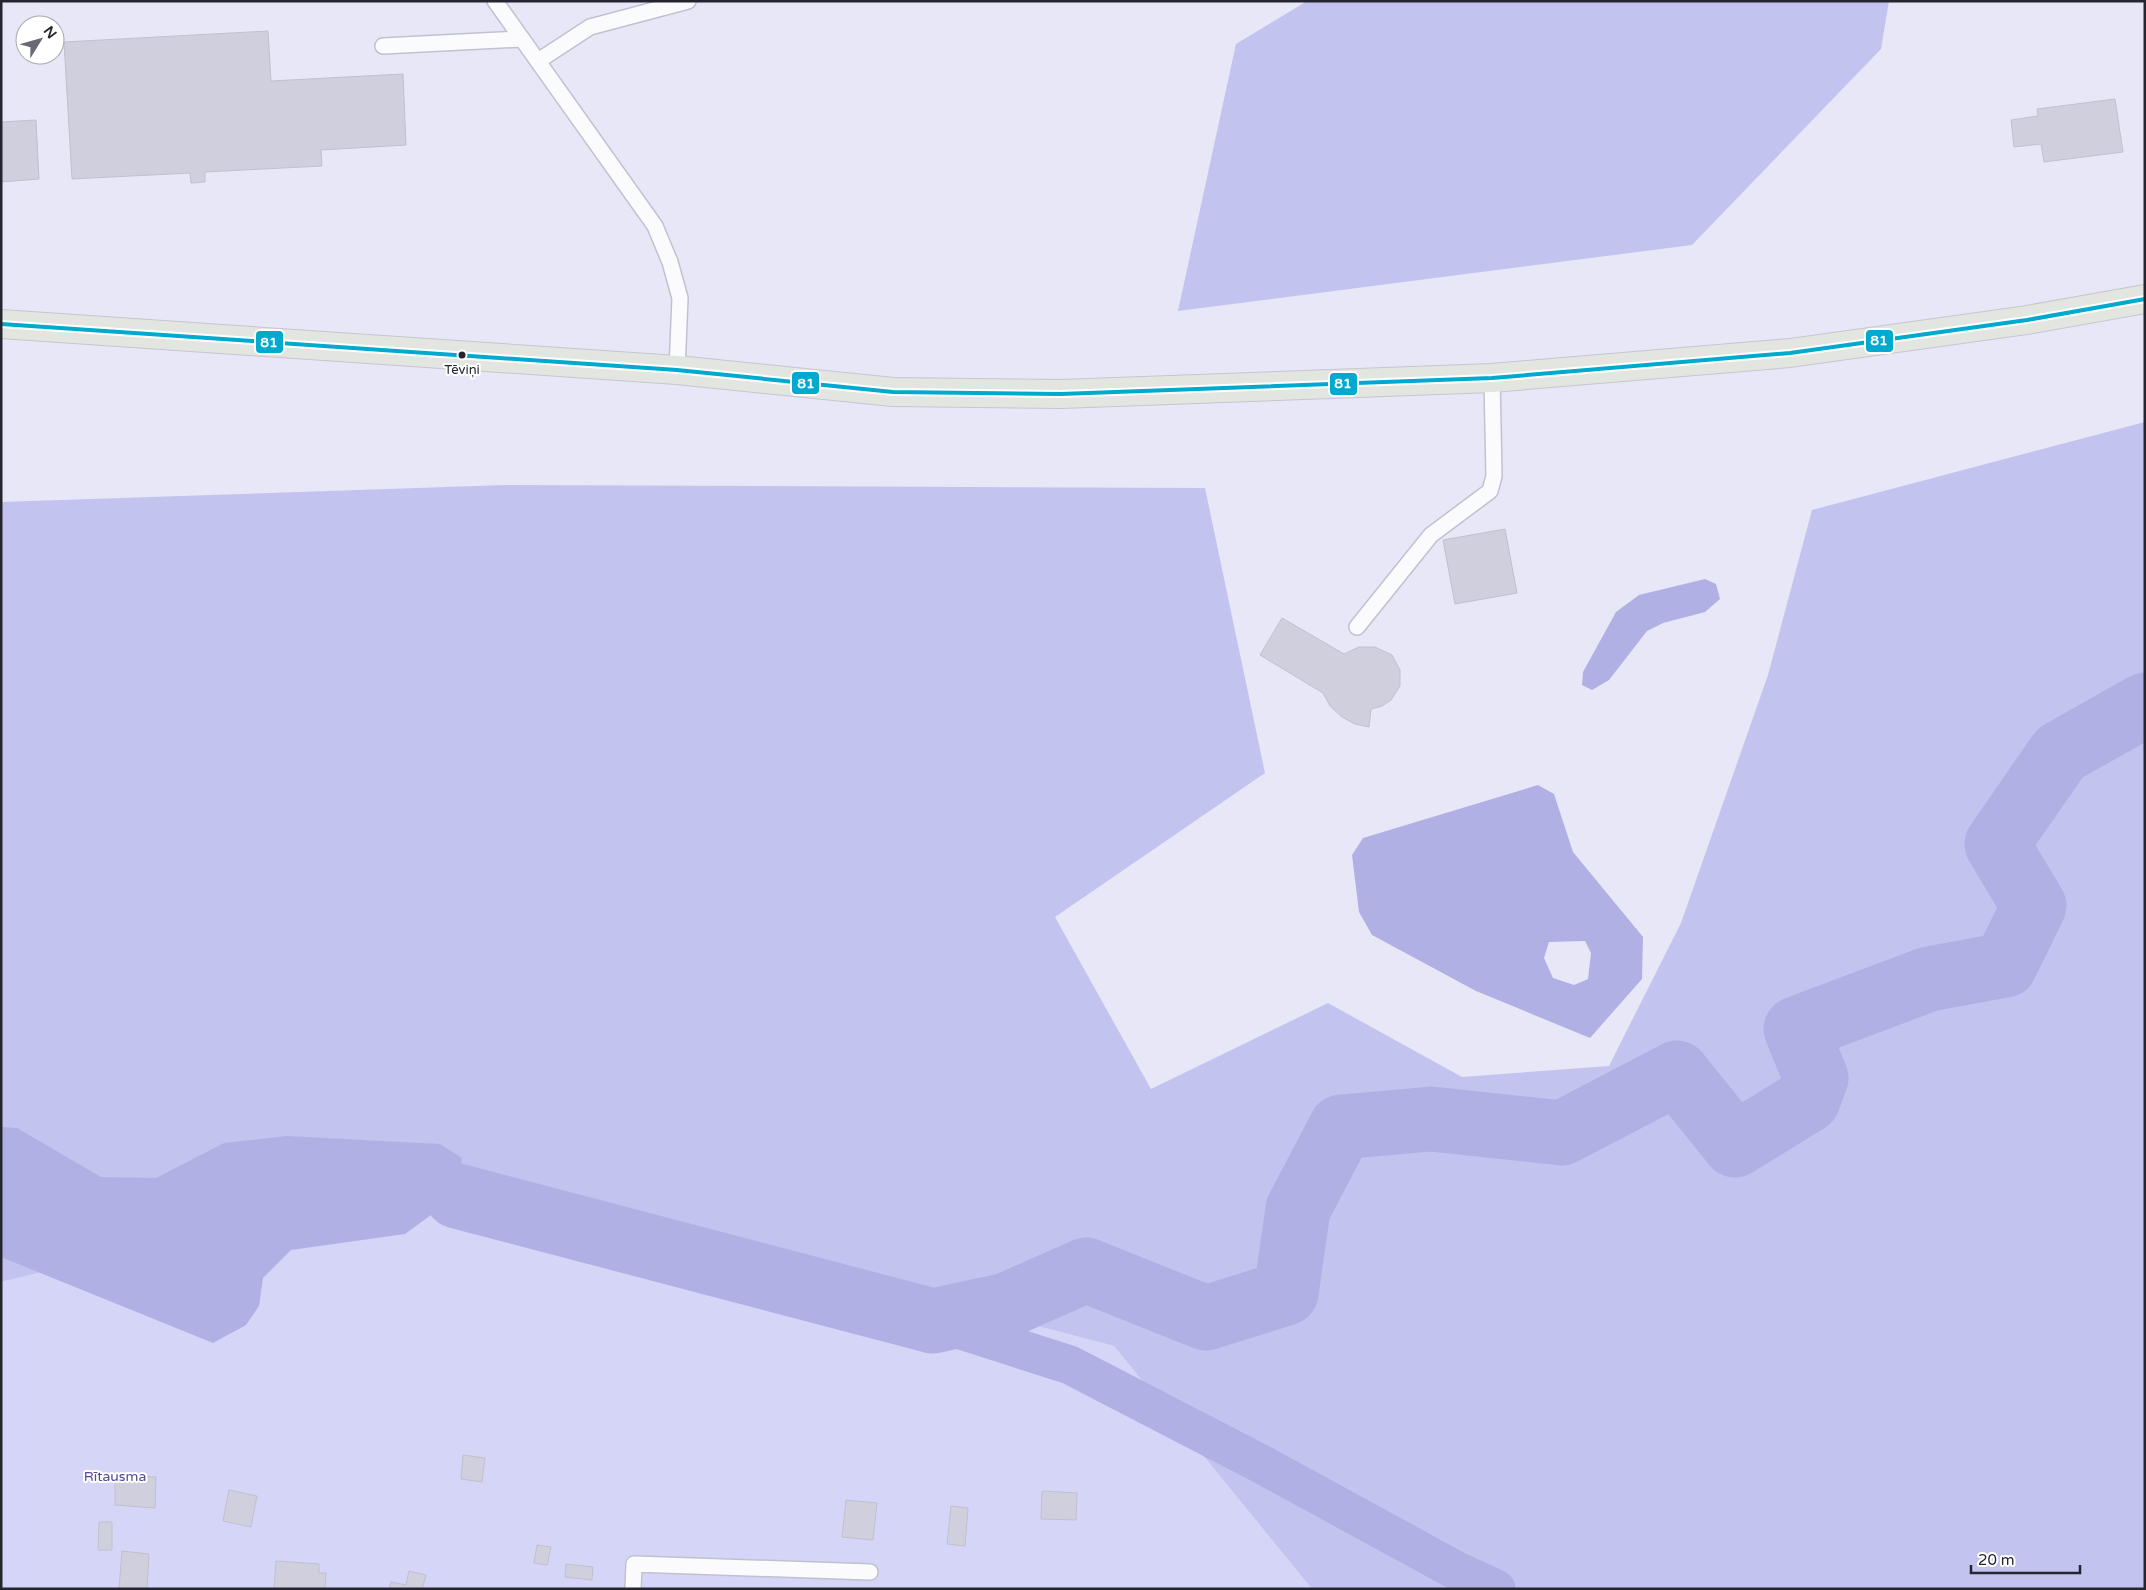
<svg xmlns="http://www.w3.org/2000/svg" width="2146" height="1590" font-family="'Varela Round',sans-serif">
  <rect width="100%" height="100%" fill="#e7e7f8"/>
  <path fill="#d4d5f7" d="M448,1171L1114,1346L1312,1589H1V1282Z"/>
  <g fill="#c3c3f0">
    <path d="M1307,1H1889L1881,49L1692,245L1178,311L1236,44Z"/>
    <path d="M2145,422V1589H1312L1114,1346L448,1171L1,1282V502L505,485L1205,488L1265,773L1055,917L1151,1089L1328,1003L1462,1077L1609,1066L1681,923L1768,675L1812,510Z"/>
  </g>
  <g fill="#b0b0e4" fill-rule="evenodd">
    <path d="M1705,579L1716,584L1720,599L1705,612L1663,623L1647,631L1609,680L1592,690L1582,685L1583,672L1616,612L1639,595Z"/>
    <path d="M1538,785L1554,794L1573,852L1643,937L1642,979L1590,1038L1476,991L1372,935L1359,912L1352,855L1363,838ZM1585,941L1591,953L1588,979L1574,985L1553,978L1544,958L1549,942Z"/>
    <path d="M1,1127L17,1128L101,1177L156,1178L224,1143L287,1136L440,1144L462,1158L457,1196L405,1234L291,1250L263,1278L259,1306L246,1325L213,1343L1,1257Z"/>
  </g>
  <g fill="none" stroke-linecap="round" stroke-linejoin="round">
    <path stroke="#b0b0e4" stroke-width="39" d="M933,1321L1070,1365L1263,1465L1457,1571L1496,1589"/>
    <path stroke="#b0b0e4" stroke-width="65" d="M457,1196L933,1321L1007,1305L1086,1270L1206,1318L1286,1293L1298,1209L1341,1127L1431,1119L1562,1133L1677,1073L1735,1145L1808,1100L1816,1078L1796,1029L1929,979L2005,965L2034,906L1997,844L2060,753L2145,705"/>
  </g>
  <g fill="#cfcfdd" stroke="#c0c0ce">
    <path d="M268,31L271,81L403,74L406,145L321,150L322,166L205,172V182L191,183L190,173L72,179L64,42Z"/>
    <path d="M2115,99L2123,152L2044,162L2041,144L2014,147L2011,120L2038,116L2037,109Z"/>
    <path d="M36,120L39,179L1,182V122Z"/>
    <path d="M1505,529L1517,593L1455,604L1443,540Z"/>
    <path d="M1282,618L1344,654L1359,647H1375L1392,655L1400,670V686L1391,700L1382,706L1371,709L1369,727L1355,724L1342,717L1330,706L1323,693L1260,655Z"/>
    <path d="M463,1455L485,1458L482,1482L461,1479Z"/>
    <path d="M115,1475L156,1477L155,1508L115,1505Z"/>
    <path d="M229,1490L257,1496L251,1527L223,1521Z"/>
    <path d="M1042,1491L1077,1493L1076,1520L1041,1519Z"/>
    <path d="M846,1500L877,1503L873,1540L842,1537Z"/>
    <path d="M951,1506L968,1508L965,1546L947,1544Z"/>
    <path d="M99,1522H112V1550H98Z"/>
    <path d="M537,1545L551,1547L547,1565L534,1563Z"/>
    <path d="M122,1551L149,1554L147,1589H119Z"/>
    <path d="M276,1561L319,1564V1573H326L325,1589H274Z"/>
    <path d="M566,1564L593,1567L592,1580L565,1577Z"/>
    <path d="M409,1571L426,1575L422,1589H389L391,1582L406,1585Z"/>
  </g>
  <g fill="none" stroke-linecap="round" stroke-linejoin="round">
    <g stroke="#c1c2cf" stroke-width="18">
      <g id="service">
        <path d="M495,1L655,226L670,262L680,298L677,370"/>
        <path d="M383,46L522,39"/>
        <path d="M538,61L590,27L688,1"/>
        <path d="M1357,627L1431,535L1490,491L1494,476L1492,378"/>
        <path d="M633,1589L634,1564L870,1572"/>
      </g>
    </g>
    <g stroke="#c6c6cf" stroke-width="30">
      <path id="primary" d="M1,324L677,370L893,392L1061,394L1492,378L1790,353L2027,320L2145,299"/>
    </g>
    <use href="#service" stroke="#fbfbfe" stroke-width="15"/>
    <use href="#primary" stroke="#e3e6e0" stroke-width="28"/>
    <g stroke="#fff" stroke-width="8">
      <path id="bus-1" d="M1,324L677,370L893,392L1061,394L1492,378L1790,353L2027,320L2145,299"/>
    </g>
    <use href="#bus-1" stroke="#00a9ce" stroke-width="4"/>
  </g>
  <circle fill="#252530" stroke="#fff" stroke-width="2" cx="462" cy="355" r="4.5"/>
  <g text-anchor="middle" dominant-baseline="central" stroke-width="4" stroke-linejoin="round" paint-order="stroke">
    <g font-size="13" fill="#252530" stroke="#fff">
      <text x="462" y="370">Tēviņi</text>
    </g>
    <g font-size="14" fill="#514a9c" stroke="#fff">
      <text x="115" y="1476">Rītausma</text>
    </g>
  </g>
  <g stroke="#fff" stroke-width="2">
    <rect x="1865" y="329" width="29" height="24" rx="5" fill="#00a9ce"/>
    <rect x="255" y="330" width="29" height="24" rx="5" fill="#00a9ce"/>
    <rect x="791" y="371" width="29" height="24" rx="5" fill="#00a9ce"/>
    <rect x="1329" y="372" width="29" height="24" rx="5" fill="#00a9ce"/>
  </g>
  <g font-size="14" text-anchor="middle" font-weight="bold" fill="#fff">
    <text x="1879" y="345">81</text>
    <text x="269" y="347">81</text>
    <text x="806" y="388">81</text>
    <text x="1343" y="388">81</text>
  </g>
  <rect width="2146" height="1590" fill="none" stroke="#252530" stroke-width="5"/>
  <g transform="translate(40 40) rotate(53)"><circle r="24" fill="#ffffff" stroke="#a8a8ac"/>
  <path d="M0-4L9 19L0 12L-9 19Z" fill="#696976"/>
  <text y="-8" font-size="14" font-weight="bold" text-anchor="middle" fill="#252530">N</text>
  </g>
  <path d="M1971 1565v8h109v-8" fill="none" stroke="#252530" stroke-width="2.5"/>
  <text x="1978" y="1565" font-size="15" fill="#252530" stroke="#ffffff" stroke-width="4" paint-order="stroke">20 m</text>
</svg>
